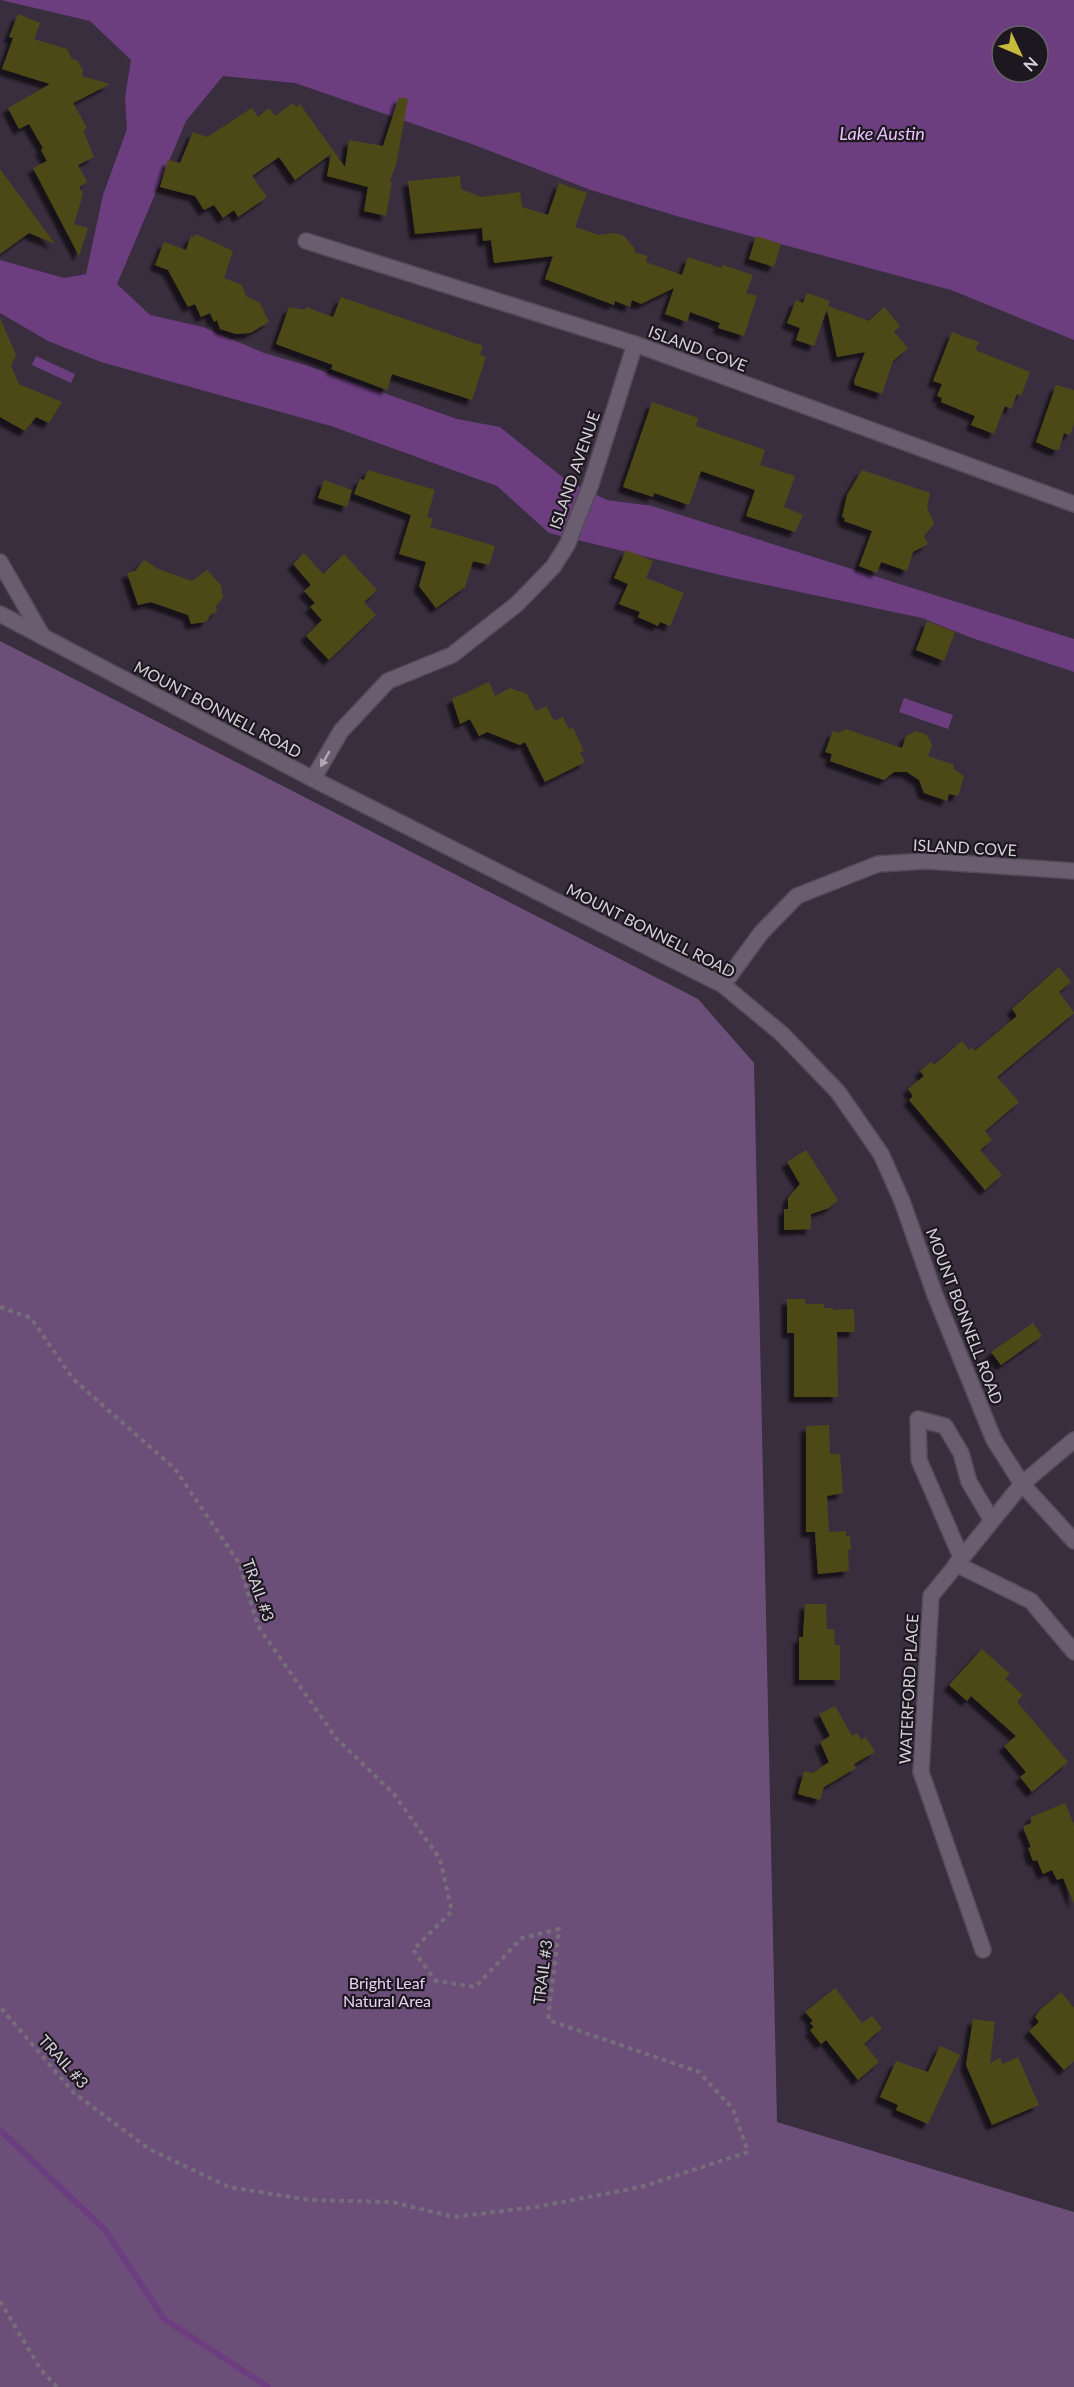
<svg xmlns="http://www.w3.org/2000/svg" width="1074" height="2387" font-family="Lato,sans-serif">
  <defs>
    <filter id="shadow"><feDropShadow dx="-5.5" dy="5.5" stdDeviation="1.5" flood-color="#0009"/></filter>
  </defs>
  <rect width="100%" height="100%" fill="#392e3e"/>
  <path fill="#6c4f79" d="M0,641L698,999L754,1063L777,2122L1074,2212V2387H0Z"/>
  <g fill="#6c3e7f" fill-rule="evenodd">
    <path d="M1,0H1074V340L951,290L680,217L591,190L469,143L295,83L223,76L186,121L117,284L150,315L203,327L264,353L305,365L457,419L500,427L566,480L607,500L652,506L1074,639V672L972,638L922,618L729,577L549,533L497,486L331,426L101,362L48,341L0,313V260L64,278L86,274L103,195L127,129L125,97L131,60L90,21ZM1002,36H1038V72H1002Z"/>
    <path d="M36,356L75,374L71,383L32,365Z"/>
    <path d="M904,698L953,715L948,729L899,712Z"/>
  </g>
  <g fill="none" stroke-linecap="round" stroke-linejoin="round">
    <path stroke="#6c3e7f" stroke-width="6" d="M0,2130L105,2230L164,2319L268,2387"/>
  </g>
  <g fill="#4e4918" filter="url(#shadow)">
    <path d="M18,14L40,23L34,39L67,49L72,59L78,61L83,71L82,76L110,84L73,103L87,128L83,130L94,157L78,165L87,182L79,187L83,194L74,224L88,228L79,256L33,168L47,161L41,150L43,148L29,124L19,129L8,108L50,84L2,69L13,38L9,37Z"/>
    <path d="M399,97L408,99L396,165L389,183L392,182L386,216L364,211L368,187L327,176L331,154L295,180L279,157L252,176L267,197L238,217L234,210L223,218L214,205L204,210L195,196L160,187L168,160L180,163L193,132L207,137L252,108L258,117L269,108L275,116L293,103L296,107L300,104L345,167L349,140L383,146Z"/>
    <path d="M0,169L55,244L29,233L0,254Z"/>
    <path d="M460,176L461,189L481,197L520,192L522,207L548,215L559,183L587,193L575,227L599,235L614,233L624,236L635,249L634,252L647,256L646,262L682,275L688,257L721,268L723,265L753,275L746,293L757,296L744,336L718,328L720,323L690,312L687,322L665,314L674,288L641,304L632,300L630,307L615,301L614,305L545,279L553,256L494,263L491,240L483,241L482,228L415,234L408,181Z"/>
    <path d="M196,234L233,251L224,278L242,285L246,296L260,303L269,322L250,333L236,334L220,329L217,320L214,322L210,313L201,317L195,304L188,307L168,270L155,265L164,242L186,250L191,236L194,237Z"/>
    <path d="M756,236L781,244L774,267L749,259Z"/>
    <path d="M807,293L830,301L828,306L869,321L884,307L900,326L894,332L908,348L893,361L882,394L855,385L854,381L865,352L837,357L827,309L814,346L796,340L800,328L787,323L796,300L803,303Z"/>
    <path d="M341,297L483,346L480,355L486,357L472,400L392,374L387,390L331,369L333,365L276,344L289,307L305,310L306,307L333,317Z"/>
    <path d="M0,318L16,355L11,366L19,384L62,402L49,423L36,417L25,431L0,417Z"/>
    <path d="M952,332L979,342L975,350L1030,372L1021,396L1017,394L1011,409L1005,406L994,434L971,425L975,416L941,402L942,398L937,396L942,384L933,381Z"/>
    <path d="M1056,385L1074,390V423L1070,435L1064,433L1059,450H1054L1036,442Z"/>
    <path d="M652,402L698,418L696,426L765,450L760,465L795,476L784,507L803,515L795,532L746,516L755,490L701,471L689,505L654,493L653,497L623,487Z"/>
    <path d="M368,470L435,490L427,517L433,519L430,527L495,546L489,565L473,561L465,587L436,608L419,586L426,562L399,554L411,515L354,494L360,479L364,480Z"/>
    <path d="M862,470L930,493L927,507L934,524L924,536L928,544L913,552L907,571L881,562L877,573L859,566L872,531L844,521L845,518L842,517L847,495Z"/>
    <path d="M324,480L352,490L347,507L318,498Z"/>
    <path d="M626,550L653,561L646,578L684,593L670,626L660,622L658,626L638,617L640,612L619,604L628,584L614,578Z"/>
    <path d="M304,553L323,574L344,554L377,590L364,602L376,615L329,660L306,636L322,620L310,607L315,603L304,591L311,585L293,564Z"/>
    <path d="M144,560L158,569L192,581L207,570L221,585L223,597L216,606L217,612L211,614L206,622L191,624L188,615L151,602L138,605L127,573L135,571Z"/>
    <path d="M927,621L955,632L944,661L916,650Z"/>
    <path d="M489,682L495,696L510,688L527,694L536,711L546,706L554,721L563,717L569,729L573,728L584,751L580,752L585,762L545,782L525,742L520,745L487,732L479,736L470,719L460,724L452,699Z"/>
    <path d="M846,729L902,748L906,736L916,731L927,735L932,745L928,756L954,765L953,769L964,776L958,796L949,794L947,801L924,793L919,780L907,772H894L884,780L830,761L832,754L825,752L833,731L839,733Z"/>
    <path d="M1059,967L1071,982L1059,992L1074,1013L997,1077L1019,1102L985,1131L992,1140L980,1150L1002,1175L985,1190L909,1100L913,1096L908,1089L924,1076L920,1071L931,1062L934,1065L962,1041L969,1050L971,1047L975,1051L1017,1016L1012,1009Z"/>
    <path d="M806,1150L838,1200L829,1208L811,1214V1229L784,1230V1209H788V1198L800,1184L787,1162Z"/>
    <path d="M787,1299H805L806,1304H824V1308H833V1310L854,1309L855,1332H837L838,1397H794V1333H787Z"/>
    <path d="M1033,1323L1042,1336L1001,1365L991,1352Z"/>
    <path d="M829,1425L830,1454H840L843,1493L827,1496L829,1532L846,1531V1536H850L851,1550H848L849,1571L818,1574L815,1532H806V1426Z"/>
    <path d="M805,1604H826L827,1629H834L835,1645H840V1680H799V1637H803Z"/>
    <path d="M982,1649L1010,1674L1005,1679L1023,1695L1017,1702L1068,1762L1032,1792L1020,1777L1026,1772L1004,1746L1016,1736L971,1696L967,1701L949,1685Z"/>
    <path d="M835,1706L852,1736L857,1733L861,1740L866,1737L875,1752L854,1764L856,1768L824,1787L820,1800L798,1794L804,1771L813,1773L829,1762L820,1742L830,1736L819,1714Z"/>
    <path d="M1065,1803L1074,1825V1904L1063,1878L1057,1880L1052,1870L1043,1874L1037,1860L1033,1861L1028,1848L1031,1847L1024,1830V1826L1031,1823V1817Z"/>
    <path d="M835,1988L862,2023L872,2016L882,2028L864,2044L879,2062L858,2080L826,2040L821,2044L810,2030L814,2027L810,2023L813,2021L805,2012Z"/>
    <path d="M1061,1992L1074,2008V2061L1064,2070L1029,2031L1039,2022L1035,2017L1040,2010Z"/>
    <path d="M973,2019L995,2022L990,2063L1000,2058L1003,2064L1018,2057L1039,2105L992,2125L966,2065Z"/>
    <path d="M940,2046L960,2055L928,2124L896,2110L898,2105L880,2097L896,2061L928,2072Z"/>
  </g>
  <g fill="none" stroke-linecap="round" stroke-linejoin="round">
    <g stroke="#534a58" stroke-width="18">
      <g id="minor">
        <path d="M306,241L635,344L1074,504"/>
        <path d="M0,562L43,637"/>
        <path d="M0,614L313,779L723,985L782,1034L838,1092L881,1154L902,1201L935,1295L994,1440L1022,1484L1074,1541"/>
        <path d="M313,779L341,731L388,681L452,655L517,604L553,567L567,545L591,484L635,344"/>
        <path d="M723,985L761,933L797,896L878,864L927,861L1074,871"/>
        <path d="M961,1557L919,1460L918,1419L945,1426L961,1453L969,1482L991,1519"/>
        <path d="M956,1564L1031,1601L1074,1652"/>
        <path d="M983,1950L921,1772L931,1596L1022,1484L1074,1440"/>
      </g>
    </g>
    <g stroke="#766d7b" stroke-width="4" stroke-dasharray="4.5 4.5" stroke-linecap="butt">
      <path d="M0,1307L31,1318L73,1379L175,1469L239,1563L258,1626L336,1738L394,1794L440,1859L452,1911L413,1950L436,1981L475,1987L522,1938L559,1929L548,2020L699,2072L733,2109L748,2152L641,2187L536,2207L454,2217L392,2202L310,2200L229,2187L149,2149L74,2093L0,2007"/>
      <path d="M0,2301L41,2370L57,2387"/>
    </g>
    <use href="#minor" stroke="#695d6f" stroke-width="15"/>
  </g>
  <defs><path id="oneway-solid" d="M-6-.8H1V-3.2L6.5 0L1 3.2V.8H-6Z" transform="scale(1.5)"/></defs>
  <use fill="#b0a8b5" href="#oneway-solid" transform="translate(325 759) rotate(120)"/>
  <g text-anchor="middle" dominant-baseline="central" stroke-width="4.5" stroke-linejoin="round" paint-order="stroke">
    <g font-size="16" fill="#d7d0da" stroke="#1d1820">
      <text transform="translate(698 348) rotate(20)">ISLAND COVE</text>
      <text transform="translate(574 470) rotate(-71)">ISLAND AVENUE</text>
      <text transform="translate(218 709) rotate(28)">MOUNT BONNELL ROAD</text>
      <text transform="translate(965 847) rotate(3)">ISLAND COVE</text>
      <text transform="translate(651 930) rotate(27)">MOUNT BONNELL ROAD</text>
      <text transform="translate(965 1316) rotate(69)">MOUNT BONNELL ROAD</text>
      <text transform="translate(259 1590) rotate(70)">TRAIL #3</text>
      <text transform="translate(908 1689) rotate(-87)">WATERFORD PLACE</text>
      <text transform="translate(542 1972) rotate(-83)">TRAIL #3</text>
      <text transform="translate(64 2061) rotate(48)">TRAIL #3</text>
    </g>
    <g font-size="16" fill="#ebd1f7" stroke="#1d1820">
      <text x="387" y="1982">Bright Leaf<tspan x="387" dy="18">Natural Area</tspan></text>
    </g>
    <g font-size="18" font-style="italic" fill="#eac3fb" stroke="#1d1820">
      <text x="882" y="133">Lake Austin</text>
    </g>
  </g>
  <g transform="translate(1020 54) rotate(134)"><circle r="28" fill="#1d1820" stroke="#67626a" stroke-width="1.5"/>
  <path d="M0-4.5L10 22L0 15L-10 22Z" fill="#c7bb3b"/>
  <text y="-9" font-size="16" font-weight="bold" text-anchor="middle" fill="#d7d0da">N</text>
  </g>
</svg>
